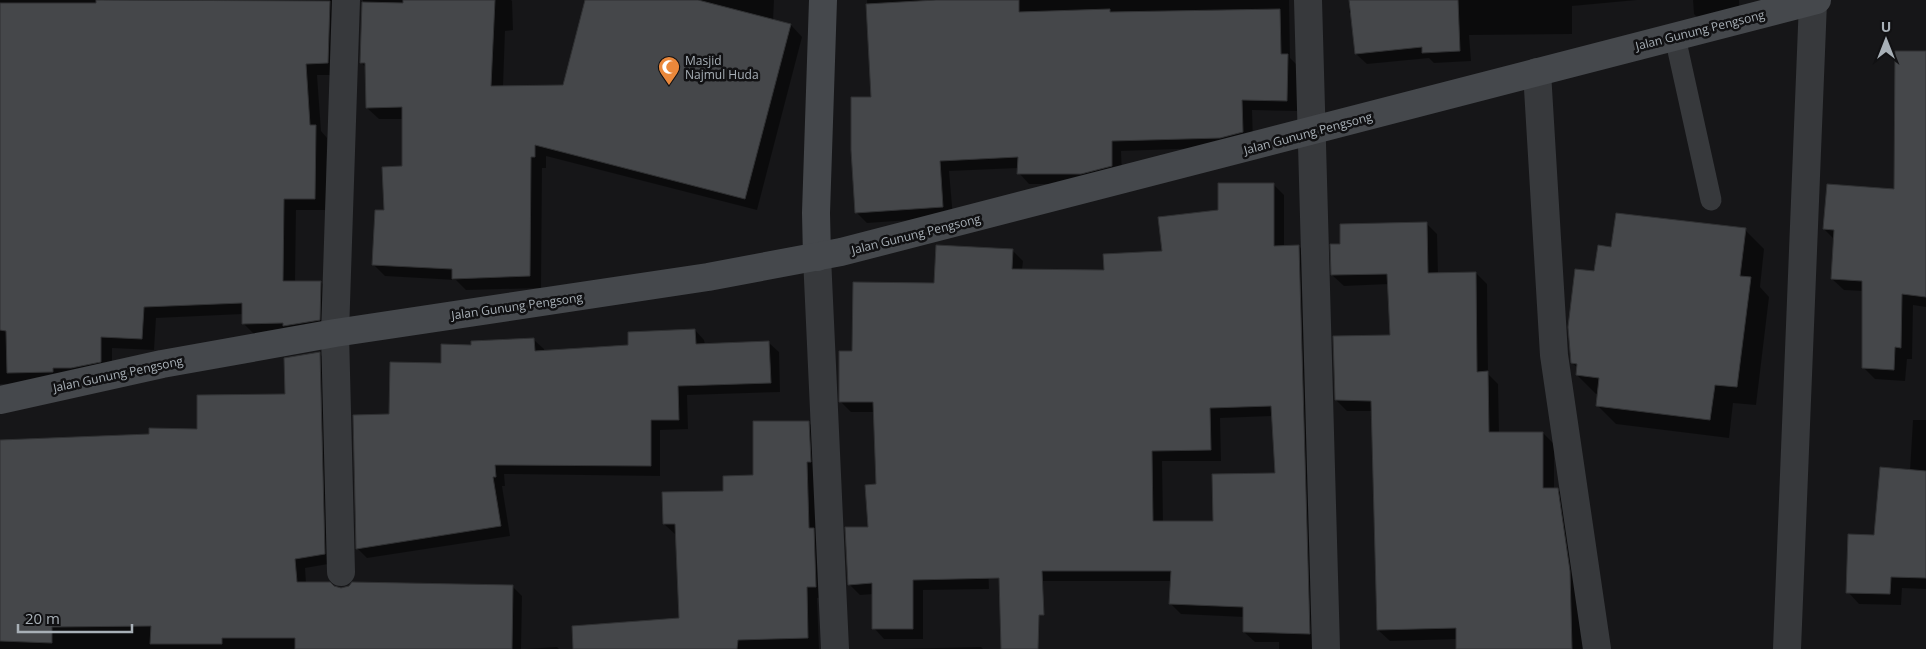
<svg xmlns="http://www.w3.org/2000/svg" width="1926" height="649" font-family="'Open Sans',sans-serif">
  <rect width="100%" height="100%" fill="#161618"/>
  <g fill="#0007" fill-rule="evenodd">
    <path d="M0,0H348L340,75H317L321,131L327,138L326,210H296L295,282H321L332,294L331,331L255,335L243,323V314L156,318L154,350L112,348V373L64,383L0,384Z"/>
    <path d="M363,0H511L512,1L513,30L505,31L503,87L564,86L586,0H774L773,21L791,25L802,37L757,210L546,156V168H542L541,288L466,290L456,280L385,276L373,264L385,211L403,167V119H379L367,108L366,68L361,62Z"/>
    <path d="M867,0H1289L1290,58L1298,66L1297,111L1252,110L1253,142L1233,147L1121,151L1122,176L1092,184H1029L1019,173V168L949,171L953,217L867,223L856,212L873,98Z"/>
    <path d="M1349,0H1637L1572,6V34L1469,35L1471,61L1434,63L1429,58L1367,64L1356,54L1352,15L1349,12Z"/>
    <path d="M1693,0H1739L1740,17L1704,24L1694,14Z"/>
    <path d="M1926,52V307L1913,305L1912,359H1907L1905,381L1875,379L1863,367V291L1844,290L1832,279L1834,239L1824,229L1896,191Z"/>
    <path d="M1273,184L1284,195V247L1299,246L1309,257L1320,649H1279V642H1255L1244,632V617L1181,614L1171,604L1172,581H1042L987,539L989,589L923,590V639H884L874,628V594L860,595L849,584L869,528L877,485L875,412H851L841,402L853,352L935,285L1012,250L1023,261L1022,270L1105,272L1163,253L1220,212ZM1273,416L1277,474L1215,522H1163L1162,461H1221L1220,418Z"/>
    <path d="M1426,223L1437,234L1438,274L1476,273L1487,284L1488,374L1498,384L1499,433H1543L1554,444V489H1557L1568,500L1589,649H1458V639L1390,641L1378,630L1373,411H1347L1336,400L1391,336L1389,284L1344,286L1332,275L1342,245Z"/>
    <path d="M1745,230L1764,249L1760,287L1769,297L1756,405L1733,403L1729,438L1616,424L1597,405L1598,394H1596L1577,375L1578,368L1572,363L1595,273L1612,248Z"/>
    <path d="M695,330L704,340L705,345L769,343L779,352L780,392L687,395L688,429L660,430V476L504,474L505,486H502L510,536L367,558L357,548L390,415L442,365L472,347L534,340L544,349V352L630,346Z"/>
    <path d="M319,353L329,363L334,563L305,568L306,583L341,589L512,586L522,596L521,649H0V442L198,431L287,395Z"/>
    <path d="M1913,420H1926V589L1902,588L1901,605L1859,604L1848,592L1875,536L1910,471Z"/>
    <path d="M808,422L820,433L827,597L817,598L819,649H605L680,619L676,535L664,524L754,476Z"/>
    <path d="M557,647L559,649H525Z"/>
    <path d="M981,647L983,649H891Z"/>
  </g>
  <g fill="#45474a" stroke="#303133" fill-rule="evenodd">
    <path d="M96,0L330,1L328,63L306,64L310,125H316L315,199H284L283,281H321L320,320L283,326V323L242,324V303L144,307L142,339L101,337V362L71,368H53V372L7,373L6,331L0,330V3H96Z"/>
    <path d="M403,0H495L491,86L563,85L585,0H698L791,24L745,199L535,145V157H531L530,276L452,279V269L372,265L375,210H384L382,167L402,166V107L366,108L365,63H360L362,2L403,3Z"/>
    <path d="M936,0H1019V12L1110,9V12L1280,9L1281,54H1288L1287,101L1242,100L1243,132L1220,138L1112,141V166L1081,174H1017L1018,157L940,161L943,207L855,213L851,150V97H871L866,4Z"/>
    <path d="M1349,0H1458L1460,51L1422,53V47L1355,54Z"/>
    <path d="M1895,51H1926V297L1902,294L1901,348L1895,347L1894,370L1862,368V281L1831,279L1834,230L1823,229L1827,184L1894,189Z"/>
    <path d="M1218,183H1274V246L1299,245L1310,634L1243,632V607L1169,604L1171,571H1042L1044,615H1039L1038,649H1001L999,578L913,580V629H872V583L848,585L845,527H868L865,485L876,484L873,402H839V351H852L853,282L934,283L936,245L1013,249L1012,269L1104,270L1103,254L1162,251L1158,217L1218,210ZM1271,406L1275,473L1212,474L1213,521H1153L1152,451L1211,450L1210,408Z"/>
    <path d="M1616,213L1746,228L1740,276L1751,277L1737,387L1715,385L1710,420L1596,406L1599,378L1576,375L1577,364L1571,363L1568,327L1575,269L1594,271L1598,245L1611,247Z"/>
    <path d="M1427,222L1428,273L1476,272L1477,372L1488,371L1489,432H1543V488H1558L1570,571L1572,649H1456V628L1377,630L1371,401L1335,400L1333,336L1390,335L1387,274L1331,275L1330,244H1340V224Z"/>
    <path d="M695,329L696,344L769,341L771,383L678,386L679,420H651V466L495,465L496,477H493L501,526L356,549L353,415L389,414L390,362L441,363V344L471,345V341L534,338L535,351L628,345V332Z"/>
    <path d="M320,352L325,554L295,559L297,582H330L334,586L341,588L349,586L352,582L513,585L512,649H295V638H222V644H150L151,626L52,627V643L0,641V440L149,434V428L197,429V395L285,394L284,358Z"/>
    <path d="M753,421H809L811,462H807L809,528H814L816,587H807L808,638L738,640L737,649H573L572,626L679,618L675,524H663L662,492L723,491V476L753,475Z"/>
    <path d="M1880,467L1926,471V578L1891,577L1890,594L1846,593L1848,534L1874,535Z"/>
  </g>
  <g fill="none" stroke-linecap="round" stroke-linejoin="round">
    <path stroke="#37393c" stroke-width="21" d="M1675,37L1711,200"/>
    <g stroke="#37393c" stroke-width="28">
      <path d="M1308,0L1326,649"/>
      <path d="M1537,72L1554,355L1597,649"/>
      <path d="M817,257L835,649"/>
      <path d="M341,572L335,333L346,0"/>
      <path d="M1787,649L1813,2"/>
    </g>
    <g stroke="#45484c" stroke-width="28">
      <path d="M817,257L816,213L823,0"/>
      <path d="M0,400L162,364L335,333L708,277L841,252L1817,0"/>
    </g>
  </g>
  <defs>
    <g id="mosque-pin" transform="scale(1.125)"><path d="M0 17L-7.5 6A9.5 9.5 0 1 1 7.5 6Z" fill="#ea883b" stroke="#111113"/><path d="M3.5-4.9A6 6 0 1 0 3.5 4.9A5 5 0 1 1 3.5-4.9Z" fill="#fff"/></g>
  </defs>
  <g fill-rule="evenodd">
    <use href="#mosque-pin" x="669" y="67"/>
  </g>
  <g text-anchor="middle" dominant-baseline="central" stroke-width="5" stroke-linejoin="round" paint-order="stroke">
    <g font-size="12" fill="#a8b0b7" stroke="#111113">
      <text transform="translate(1700 30) rotate(-14)">Jalan Gunung Pengsong</text>
      <text transform="translate(1308 133) rotate(-15)">Jalan Gunung Pengsong</text>
      <text transform="translate(916 234) rotate(-14)">Jalan Gunung Pengsong</text>
      <text transform="translate(517 306) rotate(-8)">Jalan Gunung Pengsong</text>
      <text transform="translate(118 374) rotate(-12)">Jalan Gunung Pengsong</text>
    </g>
    <g font-size="12" fill="#a8b0b7" stroke="#111113" text-anchor="start">
      <text x="685" y="60">Masjid<tspan x="685" dy="14">Najmul Huda</tspan></text>
    </g>
  </g>
  <g transform="translate(1886 40)" stroke="#111113" stroke-width="4" paint-order="stroke">
  <path d="M0-4L9 19L0 12L-9 19Z" fill="#a8b0b7"/>
  <text y="-8" font-size="14" font-weight="bold" text-anchor="middle" fill="#a8b0b7">U</text>
  </g>
  <path d="M18 624v8h114v-8" fill="none" stroke="#a8b0b7" stroke-width="2.5"/>
  <text x="25" y="624" font-size="15" fill="#a8b0b7" stroke="#111113" stroke-width="4" paint-order="stroke">20 m</text>
</svg>
